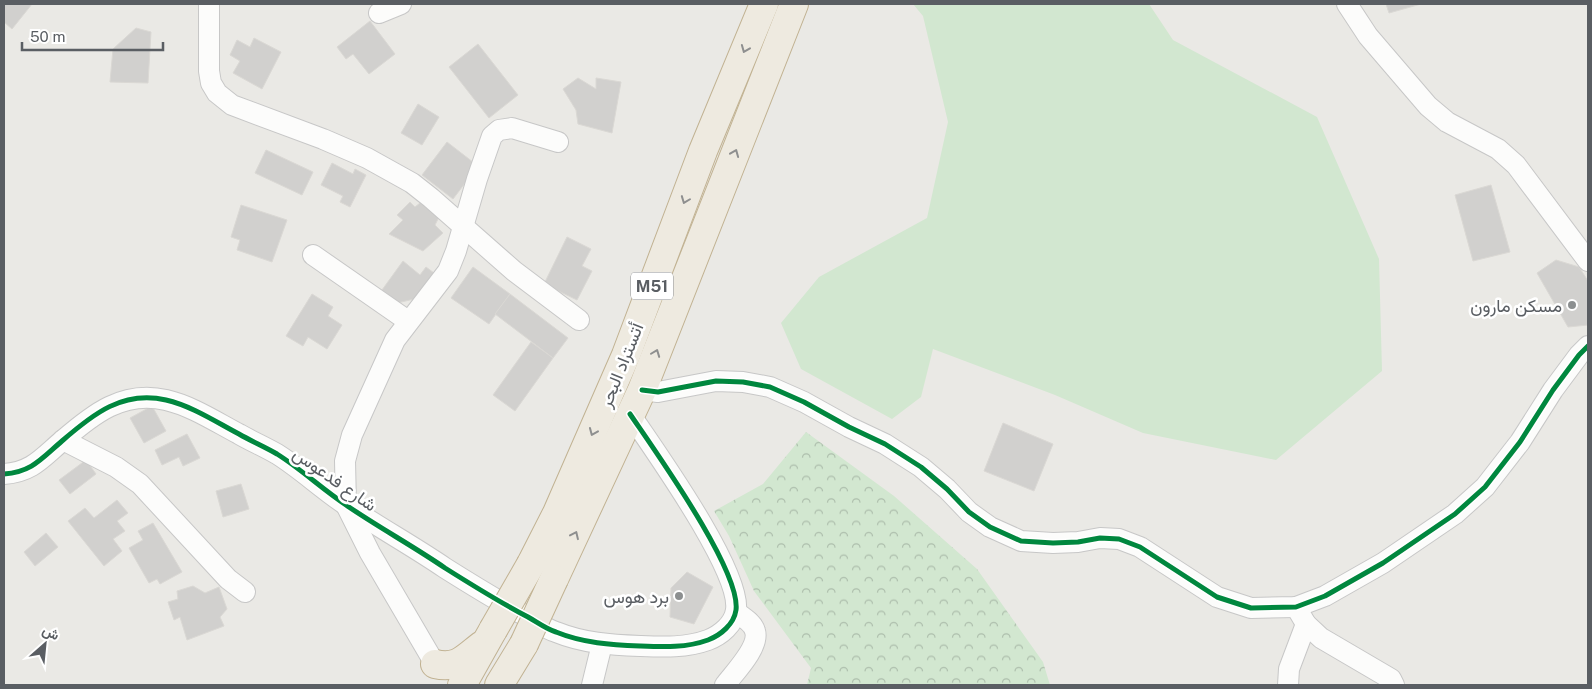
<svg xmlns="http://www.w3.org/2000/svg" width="1592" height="689" font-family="'Public Sans',Vazirmatn,sans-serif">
  <defs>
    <pattern id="forest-crowns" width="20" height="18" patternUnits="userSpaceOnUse" patternTransform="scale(1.25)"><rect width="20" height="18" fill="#d2e7d0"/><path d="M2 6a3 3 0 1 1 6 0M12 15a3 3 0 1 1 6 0" fill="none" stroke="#adbeac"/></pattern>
  </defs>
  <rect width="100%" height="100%" fill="#eae9e5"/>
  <path fill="#d2e7d0" d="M913,4H1149L1173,40L1317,117L1379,259L1382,371L1276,460L1143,433L1055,395L933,349L921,397L892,419L801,369L781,323L819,277L927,218L948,122L923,16Z"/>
  <path fill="url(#forest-crowns)" d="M806,432L894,496L977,569L1043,662L1050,685H807L811,668L754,591L729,536L714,511L763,484Z"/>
  <g fill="#d1d0ce" stroke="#dad8d4">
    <path d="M4,4H32L12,29L4,22Z"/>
    <path d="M1386,4H1421L1389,13Z"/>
    <path d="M370,21L395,54L369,74L353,54L346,59L337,47Z"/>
    <path d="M136,28L151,32L148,83L110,82L113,49Z"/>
    <path d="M254,38L281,52L262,89L233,73L240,61L230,55L237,40L250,47Z"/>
    <path d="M478,44L518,95L489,118L449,67Z"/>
    <path d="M578,78L596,89V78L621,82L612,133L578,124L576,110L563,89Z"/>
    <path d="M418,104L439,117L422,145L401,133Z"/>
    <path d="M447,142L478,166L453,199L422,175Z"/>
    <path d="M266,150L313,172L302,195L255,173Z"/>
    <path d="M332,163L353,174L355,169L366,175L350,207L340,202L343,196L321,185Z"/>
    <path d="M1491,185L1510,252L1473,261L1455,195Z"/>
    <path d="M410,202L415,207L420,203L439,217L435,225L443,233L423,251L389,234L403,220L397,215Z"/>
    <path d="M241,205L287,220L272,262L237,250L240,240L231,237Z"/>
    <path d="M567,237L591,249L582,266L592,271L577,300L544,284Z"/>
    <path d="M1556,260L1579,267L1588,281V325L1568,327L1537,273Z"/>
    <path d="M403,261L420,275L426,267L434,273L414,299L397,303L382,290Z"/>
    <path d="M473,267L510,294L489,324L451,298Z"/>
    <path d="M312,294L333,307L328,316L342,325L327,349L308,337L303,346L286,336Z"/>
    <path d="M510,294L568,338L553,358L495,314Z"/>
    <path d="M531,342L553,358L515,411L493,395Z"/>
    <path d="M152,406L166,431L144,443L130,418Z"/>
    <path d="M1003,423L1053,444L1034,491L984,471Z"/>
    <path d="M187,434L200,458L183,466L179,457L162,465L155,450Z"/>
    <path d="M86,460L96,474L70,494L59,480Z"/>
    <path d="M241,484L249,509L223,517L216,491Z"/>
    <path d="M117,500L128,513L117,521L125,531L113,539L122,551L104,566L68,521L85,508L94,518Z"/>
    <path d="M153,523L182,572L160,584L157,579L149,583L129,548L143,540L138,531Z"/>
    <path d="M46,533L58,547L35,566L24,552Z"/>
    <path d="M687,572L713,587L694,624L670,617L671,588Z"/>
    <path d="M193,586L205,593L219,587L227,609L220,617L224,626L187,640L180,617L174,620L168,602L178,599L177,591Z"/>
  </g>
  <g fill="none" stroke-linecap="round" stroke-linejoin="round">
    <g stroke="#c7c7c7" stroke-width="22">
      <g id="street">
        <path d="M209,4V71L211,83L217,93L232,105L323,139L367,158L412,183L431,198L514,271L579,320"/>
        <path d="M1347,4L1368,36L1428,106L1447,122L1498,149L1516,165L1588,261"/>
        <path d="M379,13L401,4"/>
        <path d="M313,255L408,321"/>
        <path d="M642,390L658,392L716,381L743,382L770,387L804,402L849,427L885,444L921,467L947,489L969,512L990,527L1021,541L1053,543L1078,542L1100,538L1119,539L1140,547L1217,597L1251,608L1296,607L1325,596L1383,563L1455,514L1485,487L1520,442L1553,390L1579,355L1588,346"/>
        <path d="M63,440L116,467L140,484L228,579L245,592"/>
        <path d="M4,474C32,472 42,458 62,441C93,414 123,390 166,400C192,406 216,422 239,434C251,441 265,447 277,454C301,469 322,489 346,505C378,527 413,546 445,568C472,585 499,602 528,617C537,622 546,629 556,632C583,643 611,645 640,646C664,647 686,648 708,640C721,635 734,624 736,610C741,571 655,451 630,414"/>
        <path d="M1296,607L1306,624L1321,638L1391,679L1394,685"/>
        <path d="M435,664L370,553L346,505L345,461L352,435L395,340L448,271L456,251L477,179L492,136L499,130L512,128L558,142"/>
        <path d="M592,685L602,644"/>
        <path d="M725,685C734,673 760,647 755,631C753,623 743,617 736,612"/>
        <path d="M1288,685L1289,669L1306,624"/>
      </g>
    </g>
    <g stroke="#c1b292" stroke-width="30">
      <g id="highway">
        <path d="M531,564L557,513L626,355L703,151L764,4"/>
        <path d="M554,579L642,390L794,4"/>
        <path d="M435,664C458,669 465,658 482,645"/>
        <path d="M462,685L493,630"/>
        <path d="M499,685L524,644"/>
      </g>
    </g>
    <use href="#street" stroke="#fcfcfb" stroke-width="20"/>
    <use href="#highway" stroke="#eeeae0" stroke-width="28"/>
    <g stroke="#c1b292" stroke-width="30" stroke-linecap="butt">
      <g id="highway-bridge">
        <path d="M493,630L531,564"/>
        <path d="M524,644L554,579"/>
      </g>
    </g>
    <use href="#highway-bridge" stroke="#eeeae0" stroke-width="28"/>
    <g stroke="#fff" stroke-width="8">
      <g id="cycleway">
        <path d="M642,390L658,392L716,381L743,382L770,387L804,402L849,427L885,444L921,467L947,489L969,512L990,527L1021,541L1053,543L1078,542L1100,538L1119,539L1140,547L1217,597L1251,608L1296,607L1325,596L1383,563L1455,514L1485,487L1520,442L1553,390L1579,355L1588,346"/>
        <path d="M4,474C32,472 42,458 62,441C93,414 123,390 166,400C192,406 216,422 239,434C251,441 265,447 277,454C301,469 322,489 346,505C378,527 413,546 445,568C472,585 499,602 528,617C537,622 546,629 556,632C583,643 611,645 640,646C664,647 686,648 708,640C721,635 734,624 736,610C741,571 655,451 630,414"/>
      </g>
    </g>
    <use href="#cycleway" stroke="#00873e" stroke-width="5"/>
  </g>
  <defs><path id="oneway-chevron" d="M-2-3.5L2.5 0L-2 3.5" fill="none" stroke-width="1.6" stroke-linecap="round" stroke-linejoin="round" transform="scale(1.25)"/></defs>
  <g stroke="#8e8f8f">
    <use href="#oneway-chevron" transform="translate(745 49) rotate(112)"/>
    <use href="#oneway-chevron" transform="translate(735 153) rotate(-68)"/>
    <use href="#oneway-chevron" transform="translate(685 200) rotate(111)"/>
    <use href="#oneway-chevron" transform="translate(656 353) rotate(-69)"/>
    <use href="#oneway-chevron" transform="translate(593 432) rotate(113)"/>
    <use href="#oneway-chevron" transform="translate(575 535) rotate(-65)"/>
  </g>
  <g fill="#8c8f90" stroke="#fff" stroke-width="2">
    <circle cx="1572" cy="305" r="5"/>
    <circle cx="679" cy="596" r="5"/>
  </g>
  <g text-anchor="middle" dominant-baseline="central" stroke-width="5" stroke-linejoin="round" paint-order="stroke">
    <rect fill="#fff" stroke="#8c8e92" stroke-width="1" x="631" y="272.5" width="42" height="27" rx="4"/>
    <g font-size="16" font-weight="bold" fill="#5a5e63">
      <text x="652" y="286">M51</text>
    </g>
    <g font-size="18" fill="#5a5e63" stroke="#fff" text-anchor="end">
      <text x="1562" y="305">مسكن مارون</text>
      <text x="669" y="596">برد هوس</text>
    </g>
    <g font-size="18" fill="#5a5e63" stroke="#fff">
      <text transform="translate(621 365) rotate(-68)">أتستراد البحر</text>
      <text transform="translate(335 479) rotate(35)">شارع فدعوس</text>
    </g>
  </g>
  <rect width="1592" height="689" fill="none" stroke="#5a5e63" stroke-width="10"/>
  <g transform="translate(45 644) rotate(27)" stroke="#ffffff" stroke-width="4" paint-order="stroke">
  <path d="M0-4L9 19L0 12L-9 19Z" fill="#5a5e63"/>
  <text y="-8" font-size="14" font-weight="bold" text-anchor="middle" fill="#5a5e63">ش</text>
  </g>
  <path d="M22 42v8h141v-8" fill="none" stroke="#5a5e63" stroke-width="2.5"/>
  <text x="30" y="42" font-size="15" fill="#5a5e63" stroke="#ffffff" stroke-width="4" paint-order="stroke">50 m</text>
</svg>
